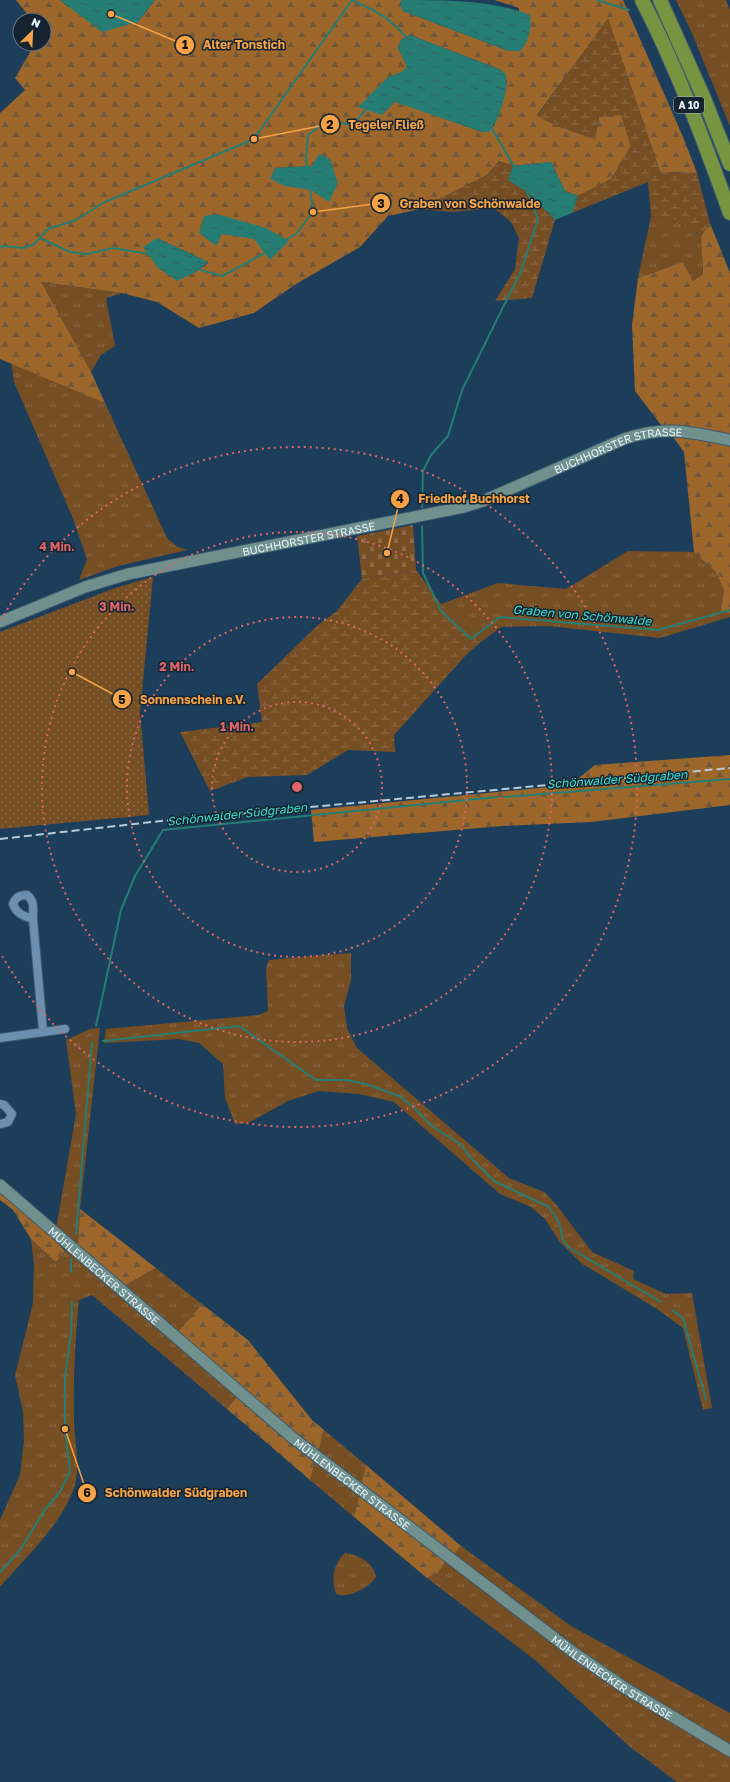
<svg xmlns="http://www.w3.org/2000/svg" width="730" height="1782" font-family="'Golos Text',sans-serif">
  <defs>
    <pattern id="grass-tufts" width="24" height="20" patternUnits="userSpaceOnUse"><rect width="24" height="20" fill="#764e23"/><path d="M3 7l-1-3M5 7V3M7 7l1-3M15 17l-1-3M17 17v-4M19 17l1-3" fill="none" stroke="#8a6844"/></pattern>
    <pattern id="forest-firs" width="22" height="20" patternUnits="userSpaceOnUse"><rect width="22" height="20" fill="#9d662a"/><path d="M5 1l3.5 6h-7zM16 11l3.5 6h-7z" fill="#71583b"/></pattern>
    <pattern id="wetland-marsh" width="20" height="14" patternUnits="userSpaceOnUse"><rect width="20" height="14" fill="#764e23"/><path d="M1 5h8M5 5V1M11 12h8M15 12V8" fill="none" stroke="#8a6844"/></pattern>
    <pattern id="cemetery-stones" width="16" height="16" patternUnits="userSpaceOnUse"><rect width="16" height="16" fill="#764e23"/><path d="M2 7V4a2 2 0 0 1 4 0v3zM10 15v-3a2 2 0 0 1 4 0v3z" fill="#8a6844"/></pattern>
    <pattern id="garden-dots" width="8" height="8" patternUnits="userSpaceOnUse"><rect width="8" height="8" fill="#764e23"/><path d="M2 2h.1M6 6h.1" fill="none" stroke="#8a6844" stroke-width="1.8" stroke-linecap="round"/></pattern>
    <pattern id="water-ripples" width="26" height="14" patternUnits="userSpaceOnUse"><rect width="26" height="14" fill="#257d74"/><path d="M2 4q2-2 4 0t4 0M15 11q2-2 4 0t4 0" fill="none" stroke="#356360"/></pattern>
  </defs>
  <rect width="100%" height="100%" fill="#1d3e5a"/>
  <g fill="url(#grass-tufts)">
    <path d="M676,0H726L730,10V126L691,31Z"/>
    <path d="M651,216L676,221L701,236L703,274L693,281L683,262L638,278Z"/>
    <path d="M40,282L122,293L106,298L115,346L101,355L91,372Z"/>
    <path d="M11,362L105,403L167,538L176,546L187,550L118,566L79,580L87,559L72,516L14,382Z"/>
    <path d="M628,551L694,552L715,571L724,590L722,609L730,612V617L660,638L548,626L501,627L481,642L441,604L498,583L566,589Z"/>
    <path d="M351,953V980L344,1006L347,1028L357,1048L509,1178L544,1192L555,1203L592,1252L634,1271L633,1279L666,1294L692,1293L712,1408L703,1410L683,1328L657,1309L581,1263L559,1241L545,1219L531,1207L500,1194L394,1102L359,1094L319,1091L288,1101L248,1123L235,1124L225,1098L223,1064L199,1043L178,1039L104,1043L106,1029L259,1015L268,1011L266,968L269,960Z"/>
    <path d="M100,1028L80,1209L78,1247L122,1287L156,1268L202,1304L177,1333L243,1389L227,1409L92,1295L79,1300C75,1339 73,1380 74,1419C74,1442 82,1468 73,1491C59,1527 25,1558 0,1587V1520L20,1475L24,1440L23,1412L15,1375L33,1303L34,1264L31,1239L56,1262L65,1251L77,1247L56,1229L76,1114L66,1040L90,1029Z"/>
    <path d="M324,1430L366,1465L354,1517L310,1480Z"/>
    <path d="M461,1546L571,1626L730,1713V1782H677L630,1747L535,1660L427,1578L436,1574Z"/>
    <path d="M345,1553C359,1555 373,1562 376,1577C368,1588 349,1599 336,1594C331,1579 333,1564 345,1553Z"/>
  </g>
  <g fill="url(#forest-firs)" fill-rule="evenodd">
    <path d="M16,0H60L67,6L138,22L155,0H402L400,4L403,11L509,51H520L519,8L494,0H623L683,137L697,173L660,172L608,19L537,115L557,126L595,139L599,117L621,114L631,146L611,180L578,196L565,191L551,162L513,166L499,161L487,175L420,209L388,216L360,247L296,284L254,313L199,328L157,302L122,293L41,282L91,372L105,403L0,359V113L25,90L15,78L35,44H44V20H32ZM410,35L501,70L507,81L505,93L494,126L482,132L395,101L387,78L404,71L406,68V64L398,48L401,40ZM312,166L329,201L275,168ZM157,238L208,262V263L194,273Z"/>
    <path d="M710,223L730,273V435L661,425L635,391L632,325L638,278L683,262L693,281L703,274L701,236Z"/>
    <path d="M671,434L730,444V613L721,611L724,590L715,571L694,552L684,452Z"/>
    <path d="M730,755V805L591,822L502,826L314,842L311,810L570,785L595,765Z"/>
    <path d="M0,1189L30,1215L65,1251L56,1262L31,1239L13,1210L0,1200Z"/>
    <path d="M80,1209L156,1268L122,1287L78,1247Z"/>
    <path d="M202,1304L248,1340L312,1420L324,1430L310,1480L227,1409L243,1389L177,1333Z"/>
    <path d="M366,1465L461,1546L436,1574L427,1578L354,1517Z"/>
  </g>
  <g fill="url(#wetland-marsh)">
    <path d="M608,18L660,172L697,173L710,223L701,236L676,221L651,216L648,182L572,213L578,196L612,178L631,146L621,115L599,117L595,139L557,126L537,116Z"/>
    <path d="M499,161L513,166L509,180L529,193L555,220L532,298L495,301L515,269L519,238L511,222L494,208L452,212L420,209L487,175Z"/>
    <path d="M416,570L441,604L481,642L467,654L394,735L395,752L348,750L307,775L248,777L210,791L180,732L262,722L257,684L318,625L337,611L362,579Z"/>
  </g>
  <path fill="url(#cemetery-stones)" d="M413,525L416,570L362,579L357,536Z"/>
  <path fill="url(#garden-dots)" d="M153,577L140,712L149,815L0,829V632L115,588Z"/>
  <g fill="url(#water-ripples)">
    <path d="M60,0H155L138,22L102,32Z"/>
    <path d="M402,0C443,0 494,0 530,15C532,29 529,41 520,51H509L403,11L400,4Z"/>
    <path d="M410,35L501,70L506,74C508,92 500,119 489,132H482L395,102L382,115L358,107L387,78L403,71L406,68V64L398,48L401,40Z"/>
    <path d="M319,154L330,159L338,183L329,202L311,190L285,186L270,179L275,168L312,166Z"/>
    <path d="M551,162L565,191L578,196L572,213L555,220L529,193L508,180L513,166Z"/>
    <path d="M217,214L266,228L289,241L270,260L254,239L222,234L216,246L199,233L204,216Z"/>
    <path d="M157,238L208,262L194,273L177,281L158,268L143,247Z"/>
  </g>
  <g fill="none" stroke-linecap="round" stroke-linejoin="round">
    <g stroke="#257d74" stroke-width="2">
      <path d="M352,0C376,11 389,17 406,37"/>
      <path d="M597,0L629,10"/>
      <path d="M491,127L515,168"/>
      <path d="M307,168L306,159L308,135L327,121L353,125L367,108"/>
      <path d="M40,238L70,252L87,254L113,248L149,254"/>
      <path d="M284,241L296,234L313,212L310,189"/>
      <path d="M0,248L3,246L24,248L34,244L48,229L76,220L105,202L254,139L352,0"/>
      <path d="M197,269L222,276L265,253"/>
      <path d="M422,507L423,471L431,455L448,436L462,390L521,271L538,219L526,190"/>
      <path d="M422,526L423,573L441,611L471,639L500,617L658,630L730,610"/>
      <path d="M504,797L730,779"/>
      <path d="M96,1026L121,910L135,876L163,830L497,797"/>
      <path d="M103,1041L239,1026L316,1080H346L366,1084L399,1096L413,1107L433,1127L460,1144L470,1157L494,1181L549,1207L559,1222L563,1240L568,1247L661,1302"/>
      <path d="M76,1234L92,1042"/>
      <path d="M71,1272V1259"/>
      <path d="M672,1310L683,1318L706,1400"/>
      <path d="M0,1572L20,1550L46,1508L60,1492L70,1471L65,1429V1378L71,1333L72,1302"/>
    </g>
    <g stroke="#3d5a6f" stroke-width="10">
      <g id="street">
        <path d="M33,919C23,916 16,913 13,904C16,897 19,895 27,895C35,901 33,909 33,919L43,1031"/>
        <path d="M0,1038L65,1029"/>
        <path d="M0,1104L4,1105L12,1114L8,1122L0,1124"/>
      </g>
    </g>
    <g stroke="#3d5a6f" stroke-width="13">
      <g id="secondary">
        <path id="s1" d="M0,622L85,587L128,574L464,507L483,501L624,439C665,425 689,432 730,440"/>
        <path id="s2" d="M0,1185L293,1438L573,1652L625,1688L730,1751"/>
      </g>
    </g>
    <g stroke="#3d5a6f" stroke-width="16">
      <g id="highway">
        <path d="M642,0C677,68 704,141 730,213"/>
        <path d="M660,0L703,96L730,164"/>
      </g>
    </g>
    <use href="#street" stroke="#6b8fae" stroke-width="8"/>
    <use href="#secondary" stroke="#6f908d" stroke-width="11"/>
    <use href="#highway" stroke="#779440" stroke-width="14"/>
    <path stroke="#b8c9d7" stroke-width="2" stroke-dasharray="8 4" stroke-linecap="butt" d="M0,839L161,821L730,768"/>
  </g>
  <g fill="none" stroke="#db6568" stroke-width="2" stroke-dasharray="2 4">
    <circle cx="297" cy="787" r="85"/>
    <circle cx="297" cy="787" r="170"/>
    <circle cx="297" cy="787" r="255"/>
    <path d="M1 620A340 340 0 1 1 1 954"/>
  </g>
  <g text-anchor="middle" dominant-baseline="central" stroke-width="3" stroke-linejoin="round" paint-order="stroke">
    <rect fill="#162431" stroke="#a8b4bf" stroke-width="1" x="674" y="97" width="30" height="16" rx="3"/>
    <g font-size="10" font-weight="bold" fill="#e6f2fc">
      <text x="689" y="105">A 10</text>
    </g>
    <g font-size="11" fill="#e6f2fc" stroke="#162431">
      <text stroke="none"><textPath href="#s1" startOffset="645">BUCHHORSTER STRASSE</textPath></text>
      <text stroke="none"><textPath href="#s1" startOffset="321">BUCHHORSTER STRASSE</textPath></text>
      <text stroke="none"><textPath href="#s2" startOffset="138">MÜHLENBECKER STRASSE</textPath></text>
      <text stroke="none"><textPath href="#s2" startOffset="462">MÜHLENBECKER STRASSE</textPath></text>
      <text stroke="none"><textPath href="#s2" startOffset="786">MÜHLENBECKER STRASSE</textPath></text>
    </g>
    <g font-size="12" font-style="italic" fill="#3be1d1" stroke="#162431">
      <text transform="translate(582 615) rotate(5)">Graben von Schönwalde</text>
      <text transform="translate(617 779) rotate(-4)">Schönwalder Südgraben</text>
      <text transform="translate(237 814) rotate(-6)">Schönwalder Südgraben</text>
    </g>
  </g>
  <circle cx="297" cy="787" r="6" fill="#db6568" stroke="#162431" stroke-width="2"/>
  <g font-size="12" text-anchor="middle" font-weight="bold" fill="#db6568" stroke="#162431" stroke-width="3" stroke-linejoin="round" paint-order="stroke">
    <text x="57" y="551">4 Min.</text>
    <text x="117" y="611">3 Min.</text>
    <text x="177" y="671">2 Min.</text>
    <text x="237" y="731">1 Min.</text>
  </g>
  <path fill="none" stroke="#f5a346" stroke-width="1.5" d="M111 14L185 45M254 139L330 124M313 212L381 203M387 553L400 499M72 672L122 699M65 1429L87 1493"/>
  <g fill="#f5a346" stroke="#162431" stroke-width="1.5">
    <circle cx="111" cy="14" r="4"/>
    <circle cx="254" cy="139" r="4"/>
    <circle cx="313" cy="212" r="4"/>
    <circle cx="387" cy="553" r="4"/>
    <circle cx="72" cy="672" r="4"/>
    <circle cx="65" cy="1429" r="4"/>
    <circle cx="185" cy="45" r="10"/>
    <circle cx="330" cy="124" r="10"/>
    <circle cx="381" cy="203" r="10"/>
    <circle cx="400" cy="499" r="10"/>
    <circle cx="122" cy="699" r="10"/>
    <circle cx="87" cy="1493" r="10"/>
  </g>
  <g font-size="12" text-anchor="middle" font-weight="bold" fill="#111">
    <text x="185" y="49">1</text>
    <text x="330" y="129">2</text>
    <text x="381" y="208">3</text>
    <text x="400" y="503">4</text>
    <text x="122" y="704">5</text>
    <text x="87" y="1497">6</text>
  </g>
  <g font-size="12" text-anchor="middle" font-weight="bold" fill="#f5a346" stroke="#162431" stroke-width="3" stroke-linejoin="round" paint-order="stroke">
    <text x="244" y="49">Alter Tonstich</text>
    <text x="386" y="129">Tegeler Fließ</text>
    <text x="470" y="208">Graben von Schönwalde</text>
    <text x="474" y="503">Friedhof Buchhorst</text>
    <text x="193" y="704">Sonnenschein e.V.</text>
    <text x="176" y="1497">Schönwalder Südgraben</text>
  </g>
  <g transform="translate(32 32) rotate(24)"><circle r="19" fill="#162431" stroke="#697682"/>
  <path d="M0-3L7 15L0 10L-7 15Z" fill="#f5a346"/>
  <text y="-6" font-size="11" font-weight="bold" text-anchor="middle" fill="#e6f2fc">N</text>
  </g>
</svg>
